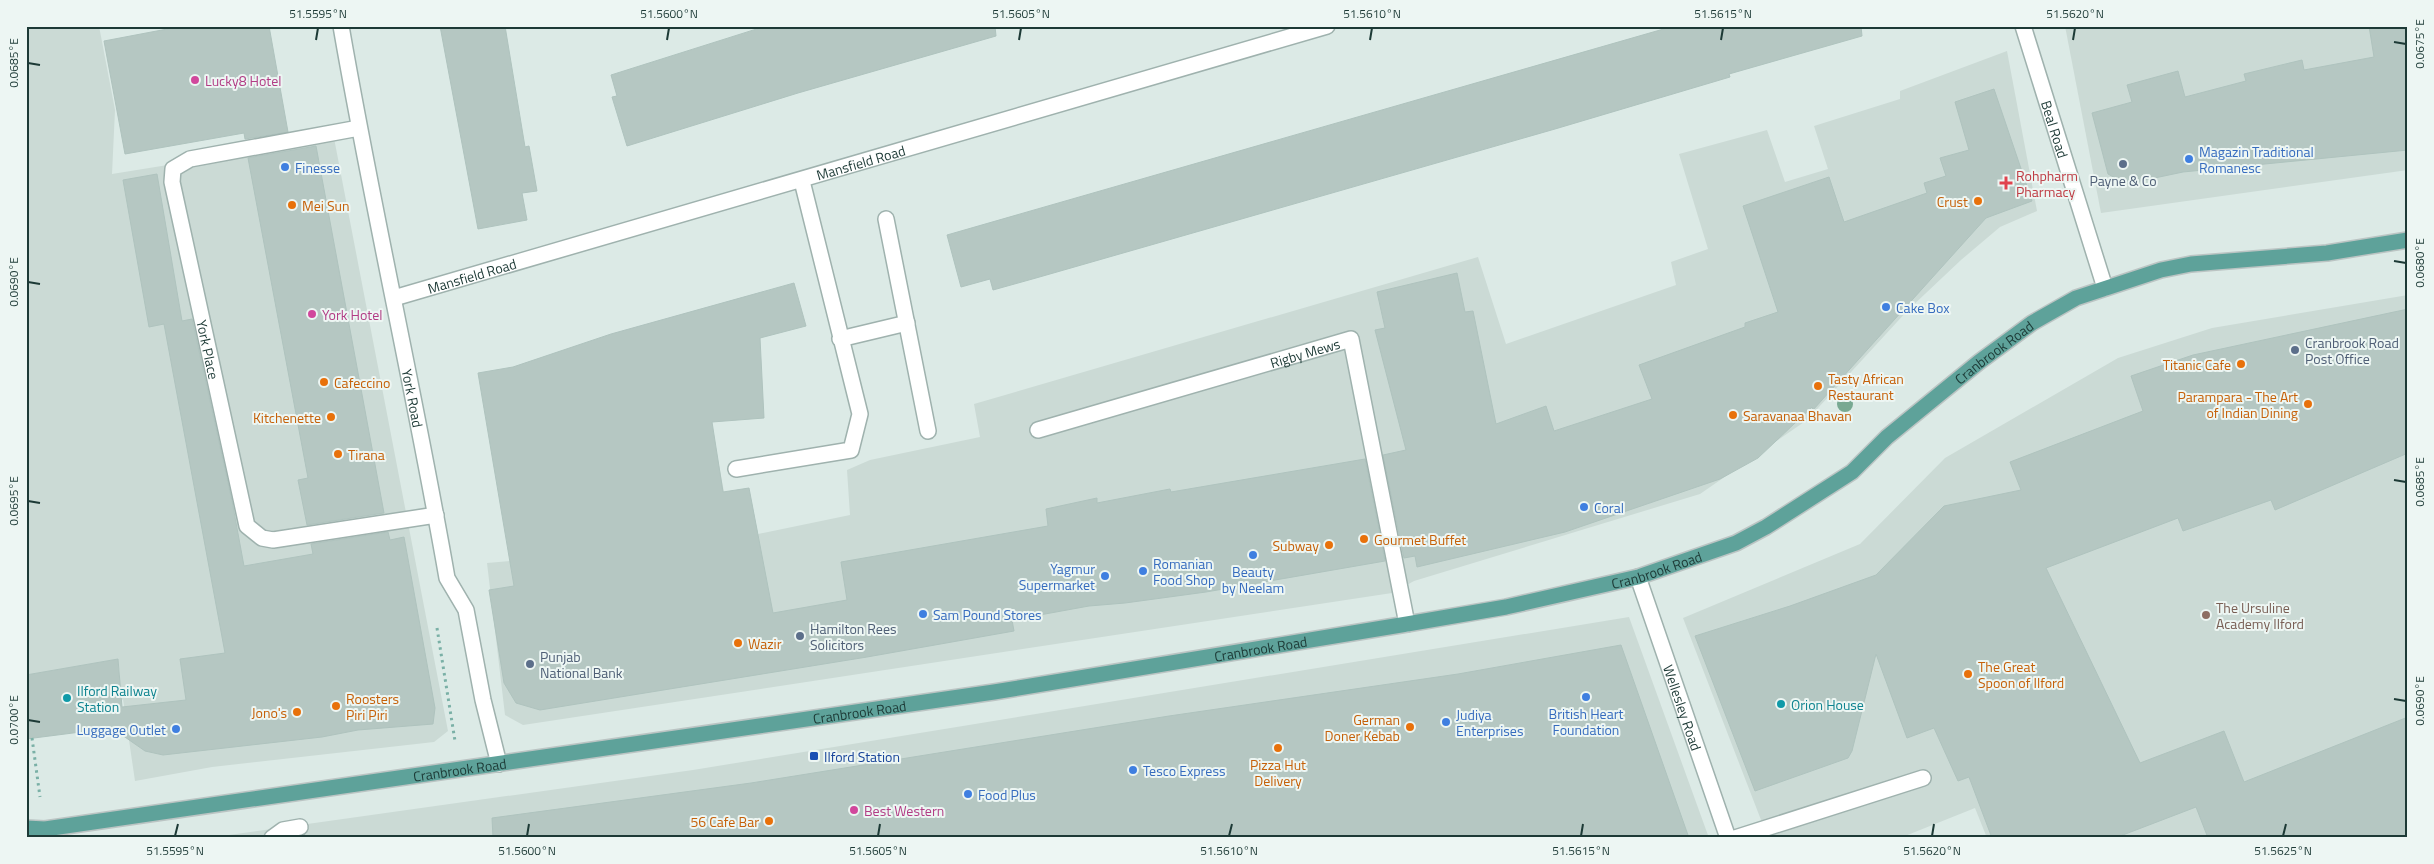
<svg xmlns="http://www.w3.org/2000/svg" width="2434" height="864" font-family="'Titillium Web',sans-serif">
  <rect width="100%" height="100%" fill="#dceae6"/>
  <g fill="#cbdad5">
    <path d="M26,26H99L115,110L112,174L334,138L448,731L434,742L212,767L135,781L123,699L111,715L106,680L120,678L118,659L26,675Z"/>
    <path d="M2065,26H2408V170L2101,213Z"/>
    <path d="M2007,51L2037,211L2000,227L1961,260L1908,310L1807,420L1700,494L1414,581L1392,593L523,725L505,715L487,563L560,557L629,392L761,366L764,418L711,422L724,492L749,488L758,534L850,515L847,470L870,460L980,437L974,404L1478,257L1506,344L1676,285L1671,262L1708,249L1679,154L1767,130L1785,182L1828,169L1814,126L1900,99V91Z"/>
    <path d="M2408,295V838H1987L1975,808L1900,838H1768L1683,618L1860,544L1945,458L2118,358L2212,328Z"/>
    <path d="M1629,617L1709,838H207L693,770Z"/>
  </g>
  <g fill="#b5c7c2" stroke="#afc3be">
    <path d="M183,26H269L288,132L245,139L244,133L125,154L104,41Z"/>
    <path d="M440,26H505L525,147L529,146L537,191L522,193L527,220L478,229Z"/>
    <path d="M766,26H995L996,36L798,93L627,146L612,97L617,96L611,75Z"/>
    <path d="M1674,26H1861L1862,36L1729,74L1730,77L1555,129L1036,278L993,290L990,279L961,287L947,235Z"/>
    <path d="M2369,26H2408V150L2183,172L2126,184L2108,174L2092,113L2132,102L2127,85L2178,71L2185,97L2246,81L2244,74L2302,60L2304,70L2374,57Z"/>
    <path d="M1994,89L2032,201L1986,218L1813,410L1812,407L1758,458L1720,479L1565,532L1417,567L1415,556L1404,558L1383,455L1406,450L1375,330L1385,328L1377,292L1457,273L1465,312L1473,311L1496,424L1546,406L1554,431L1652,399L1639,365L1745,327V323L1778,312L1743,206L1829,177L1844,222L1927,193L1924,183L1946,176L1940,158L1969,150L1955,102Z"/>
    <path d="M316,146L384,513L307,525L298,480L308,478L248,158Z"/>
    <path d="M157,174L182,321L192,319L232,501L244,566L313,554L311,544L388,532L390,540L404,537L435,708L433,724L358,730L322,737L163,755L145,751L112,728L26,739V675L118,659L122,707L186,700L180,659L225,653L164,324L149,327L123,180Z"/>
    <path d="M794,283L806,326L760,338L764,418L712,422L723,492L749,488L773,613L847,600L841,562L1048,526L1046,509L1097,498V503L1170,489L1171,492L1365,459L1385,561L1206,592L1125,603L1089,606L1012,620L1014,631L867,657L540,710L516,703L504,683L489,590L514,586L478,373L513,367L611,334Z"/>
    <path d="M2408,309V453L2275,510L2271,500L2183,531L2178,518L2046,568L2140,763L2224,731L2244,782L2408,717V838H2208L2196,807L2115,838H1992L1969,777L1958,781L1934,728L1907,738L1876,654L1852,751L1848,758L1755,791L1695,636L1790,606L1876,575L1944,506L2021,490L2010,462L2143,411L2131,376L2193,355Z"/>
    <path d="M1621,645L1689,838H493L492,818L751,783L1169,716L1458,674Z"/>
  </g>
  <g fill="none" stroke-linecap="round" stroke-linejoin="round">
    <g stroke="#9fb2ae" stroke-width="18">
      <g id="service">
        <path d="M886,219L928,431"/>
        <path d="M840,339L907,323"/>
        <path id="s1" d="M1038,430L1351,339L1407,624"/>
        <path d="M736,469L851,450L860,414L802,181"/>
        <path d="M1735,838L1923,778"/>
      </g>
    </g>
    <g stroke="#9fb2ae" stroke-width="18">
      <path id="pedestrian" d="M272,838L283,830L300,827"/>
    </g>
    <g stroke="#9fb2ae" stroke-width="18">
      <g id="minor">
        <path id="s2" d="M341,26C373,211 415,394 447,578L466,610L483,700L499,764"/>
        <path id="s3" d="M2023,26L2105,288"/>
        <path id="s4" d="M359,128L190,159L173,169L172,182L247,526L262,538L273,540L436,515"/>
        <path id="s5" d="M394,298L1327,26"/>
        <path id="s6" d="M1638,577L1728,838"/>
      </g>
    </g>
    <g stroke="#bbc4c3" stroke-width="18">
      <g id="primary">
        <path id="s7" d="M26,828L45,829L994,692L1407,624L1506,607L1638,577L1736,543L1766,527L1852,472L1887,437L1979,362L2032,323L2076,298L2161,270L2191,264L2327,253L2408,240"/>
      </g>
    </g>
    <g stroke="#7ab0a6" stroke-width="3" stroke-dasharray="2.5 4" stroke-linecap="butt">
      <path d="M437,628L455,741"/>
      <path d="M32,738L40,797"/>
    </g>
    <use href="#service" stroke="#fff" stroke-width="15"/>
    <use href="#pedestrian" stroke="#fff" stroke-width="15"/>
    <use href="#minor" stroke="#fff" stroke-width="15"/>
    <use href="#primary" stroke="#5ea29a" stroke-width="15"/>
  </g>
  <circle fill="#78a992" cx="1845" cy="404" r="8"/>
  <path fill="none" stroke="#1d3a36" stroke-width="2" d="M316,40L318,28M667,40L669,28M1019,40L1021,28M1370,40L1372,28M1721,40L1723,28M2073,40L2075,28M2394,42L2406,44M28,63L40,65M2394,261L2406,263M28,282L40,284M2394,480L2406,482M28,501L40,503M2394,699L2406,701M28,720L40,722M175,836L178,824M527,836L529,824M878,836L880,824M1229,836L1232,824M1581,836L1583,824M1932,836L1934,824M2283,836L2286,824"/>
  <g fill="#d1479c" stroke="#edf6f3" stroke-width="2">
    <circle cx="195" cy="80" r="5"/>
    <circle cx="312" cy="314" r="5"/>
    <circle cx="854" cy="810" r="5"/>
  </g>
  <g fill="#3f7fe0" stroke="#edf6f3" stroke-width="2">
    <circle cx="2189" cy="159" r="5"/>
    <circle cx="285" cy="167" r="5"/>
    <circle cx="1886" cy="307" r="5"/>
    <circle cx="1584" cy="507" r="5"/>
    <circle cx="1253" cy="555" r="5"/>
    <circle cx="1143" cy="571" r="5"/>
    <circle cx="1105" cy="576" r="5"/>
    <circle cx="923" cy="614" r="5"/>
    <circle cx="1586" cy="697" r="5"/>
    <circle cx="1446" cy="722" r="5"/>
    <circle cx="176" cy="729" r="5"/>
    <circle cx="1133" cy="770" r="5"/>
    <circle cx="968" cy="794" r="5"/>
  </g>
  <g fill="#5c6f8a" stroke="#edf6f3" stroke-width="2">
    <circle cx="2123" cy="164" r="5"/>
    <circle cx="2295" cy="350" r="5"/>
    <circle cx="800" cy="636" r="5"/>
    <circle cx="530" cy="664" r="5"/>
  </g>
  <path fill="#e0444e" stroke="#edf6f3" stroke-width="2" d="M2003.5 175.5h5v5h5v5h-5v5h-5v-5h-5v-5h5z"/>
  <g fill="#e8710a" stroke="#edf6f3" stroke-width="2">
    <circle cx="1978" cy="201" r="5"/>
    <circle cx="292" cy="205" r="5"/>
    <circle cx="2241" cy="364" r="5"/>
    <circle cx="324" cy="382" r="5"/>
    <circle cx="1818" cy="386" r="5"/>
    <circle cx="2308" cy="404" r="5"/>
    <circle cx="1733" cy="415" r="5"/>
    <circle cx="331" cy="417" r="5"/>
    <circle cx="338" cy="454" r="5"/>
    <circle cx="1364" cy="539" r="5"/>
    <circle cx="1329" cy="545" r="5"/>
    <circle cx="738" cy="643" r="5"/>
    <circle cx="1968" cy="674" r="5"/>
    <circle cx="336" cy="706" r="5"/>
    <circle cx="297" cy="712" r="5"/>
    <circle cx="1410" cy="727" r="5"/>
    <circle cx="1278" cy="748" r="5"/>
    <circle cx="769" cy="821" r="5"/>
  </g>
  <circle fill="#8d6e63" stroke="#edf6f3" stroke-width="2" cx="2206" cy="615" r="5"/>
  <g fill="#0f9aa8" stroke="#edf6f3" stroke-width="2">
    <circle cx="67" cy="698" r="5"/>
    <circle cx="1781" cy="704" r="5"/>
  </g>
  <rect fill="#1a4fb4" stroke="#edf6f3" stroke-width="2" x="809" y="751" width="10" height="10" rx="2.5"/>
  <g text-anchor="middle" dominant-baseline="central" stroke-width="4" stroke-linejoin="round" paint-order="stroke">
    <g font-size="14" fill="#b23c85" stroke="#edf6f3" text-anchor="start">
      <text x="205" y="80">Lucky8 Hotel</text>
      <text x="322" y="314">York Hotel</text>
      <text x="864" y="810">Best Western</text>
    </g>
    <g font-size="14" fill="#1d3a36" stroke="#edf6f3">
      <text stroke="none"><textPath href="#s3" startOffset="108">Beal Road</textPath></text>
      <text stroke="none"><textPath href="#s5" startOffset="486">Mansfield Road</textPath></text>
      <text stroke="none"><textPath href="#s5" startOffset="81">Mansfield Road</textPath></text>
      <text stroke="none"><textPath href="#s4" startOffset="376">York Place</textPath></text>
      <text stroke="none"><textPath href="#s1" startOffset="278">Rigby Mews</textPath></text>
      <text stroke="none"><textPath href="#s7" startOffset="2058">Cranbrook Road</textPath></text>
      <text stroke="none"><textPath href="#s2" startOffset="379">York Road</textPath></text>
      <text stroke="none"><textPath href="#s7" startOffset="1652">Cranbrook Road</textPath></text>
      <text stroke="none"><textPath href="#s7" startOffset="1248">Cranbrook Road</textPath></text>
      <text stroke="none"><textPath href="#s6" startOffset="138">Wellesley Road</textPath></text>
      <text stroke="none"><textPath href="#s7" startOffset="842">Cranbrook Road</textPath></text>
      <text stroke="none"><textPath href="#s7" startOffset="438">Cranbrook Road</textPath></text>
    </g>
    <g font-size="14" fill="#366cbe" stroke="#edf6f3" text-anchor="start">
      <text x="2199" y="151">Magazin Traditional<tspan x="2199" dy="16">Romanesc</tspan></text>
      <text x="295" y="167">Finesse</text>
      <text x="1896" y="307">Cake Box</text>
      <text x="1594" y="507">Coral</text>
      <text x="1153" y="563">Romanian<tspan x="1153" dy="16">Food Shop</tspan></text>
      <text x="1095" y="568" text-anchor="end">Yagmur<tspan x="1095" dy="16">Supermarket</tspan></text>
      <text x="1253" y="571" text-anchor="middle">Beauty<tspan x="1253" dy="16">by Neelam</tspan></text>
      <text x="933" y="614">Sam Pound Stores</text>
      <text x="1586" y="713" text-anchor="middle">British Heart<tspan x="1586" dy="16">Foundation</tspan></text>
      <text x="1456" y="714">Judiya<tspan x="1456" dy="16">Enterprises</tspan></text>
      <text x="166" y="729" text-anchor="end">Luggage Outlet</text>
      <text x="1143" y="770">Tesco Express</text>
      <text x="978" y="794">Food Plus</text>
    </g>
    <g font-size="14" fill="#be3a42" stroke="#edf6f3" text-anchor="start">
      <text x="2016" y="175">Rohpharm<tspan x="2016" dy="16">Pharmacy</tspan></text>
    </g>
    <g font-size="14" fill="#4e5e75" stroke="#edf6f3" text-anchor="start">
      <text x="2123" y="180" text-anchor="middle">Payne &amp; Co</text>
      <text x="2305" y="342">Cranbrook Road<tspan x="2305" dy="16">Post Office</tspan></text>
      <text x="810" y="628">Hamilton Rees<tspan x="810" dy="16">Solicitors</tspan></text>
      <text x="540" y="656">Punjab<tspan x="540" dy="16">National Bank</tspan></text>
    </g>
    <g font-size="14" fill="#c56008" stroke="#edf6f3" text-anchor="start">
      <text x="1968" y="201" text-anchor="end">Crust</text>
      <text x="302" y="205">Mei Sun</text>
      <text x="2231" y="364" text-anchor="end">Titanic Cafe</text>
      <text x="1828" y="378">Tasty African<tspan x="1828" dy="16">Restaurant</tspan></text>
      <text x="334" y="382">Cafeccino</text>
      <text x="2298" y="396" text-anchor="end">Parampara - The Art<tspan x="2298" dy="16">of Indian Dining</tspan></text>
      <text x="1743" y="415">Saravanaa Bhavan</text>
      <text x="321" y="417" text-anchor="end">Kitchenette</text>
      <text x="348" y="454">Tirana</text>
      <text x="1374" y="539">Gourmet Buffet</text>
      <text x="1319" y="545" text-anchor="end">Subway</text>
      <text x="748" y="643">Wazir</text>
      <text x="1978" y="666">The Great<tspan x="1978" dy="16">Spoon of Ilford</tspan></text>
      <text x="346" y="698">Roosters<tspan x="346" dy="16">Piri Piri</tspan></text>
      <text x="287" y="712" text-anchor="end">Jono's</text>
      <text x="1400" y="719" text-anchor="end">German<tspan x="1400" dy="16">Doner Kebab</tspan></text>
      <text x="1278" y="764" text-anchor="middle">Pizza Hut<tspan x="1278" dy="16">Delivery</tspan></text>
      <text x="759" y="821" text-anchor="end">56 Cafe Bar</text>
    </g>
    <g font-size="14" fill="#785e54" stroke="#edf6f3" text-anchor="start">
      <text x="2216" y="607">The Ursuline<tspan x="2216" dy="16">Academy Ilford</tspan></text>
    </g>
    <g font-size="14" fill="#0d838f" stroke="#edf6f3" text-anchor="start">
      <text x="77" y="690">Ilford Railway<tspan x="77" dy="16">Station</tspan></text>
      <text x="1791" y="704">Orion House</text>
    </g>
    <g font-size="14" fill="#164399" stroke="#edf6f3" text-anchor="start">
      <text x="824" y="756">Ilford Station</text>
    </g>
  </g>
  <rect width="2434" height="864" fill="none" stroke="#edf6f3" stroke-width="55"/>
  <rect x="28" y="28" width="2378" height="808" fill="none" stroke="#1d3a36" stroke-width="2"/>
  <g font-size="12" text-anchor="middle" fill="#1d3a36">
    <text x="318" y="18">51.5595°N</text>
    <text x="669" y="18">51.5600°N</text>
    <text x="1021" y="18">51.5605°N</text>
    <text x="1372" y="18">51.5610°N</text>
    <text x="1723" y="18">51.5615°N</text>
    <text x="2075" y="18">51.5620°N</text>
    <text transform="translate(2420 44) rotate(-90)" y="4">0.0675°E</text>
    <text transform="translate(14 63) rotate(-90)" y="4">0.0685°E</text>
    <text transform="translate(2420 263) rotate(-90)" y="4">0.0680°E</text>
    <text transform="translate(14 282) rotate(-90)" y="4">0.0690°E</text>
    <text transform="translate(2420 482) rotate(-90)" y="4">0.0685°E</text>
    <text transform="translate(14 501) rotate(-90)" y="4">0.0695°E</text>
    <text transform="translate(2420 701) rotate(-90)" y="4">0.0690°E</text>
    <text transform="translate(14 720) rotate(-90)" y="4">0.0700°E</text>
    <text x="175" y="855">51.5595°N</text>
    <text x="527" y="855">51.5600°N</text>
    <text x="878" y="855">51.5605°N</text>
    <text x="1229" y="855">51.5610°N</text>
    <text x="1581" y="855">51.5615°N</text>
    <text x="1932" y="855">51.5620°N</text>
    <text x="2283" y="855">51.5625°N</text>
  </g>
</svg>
